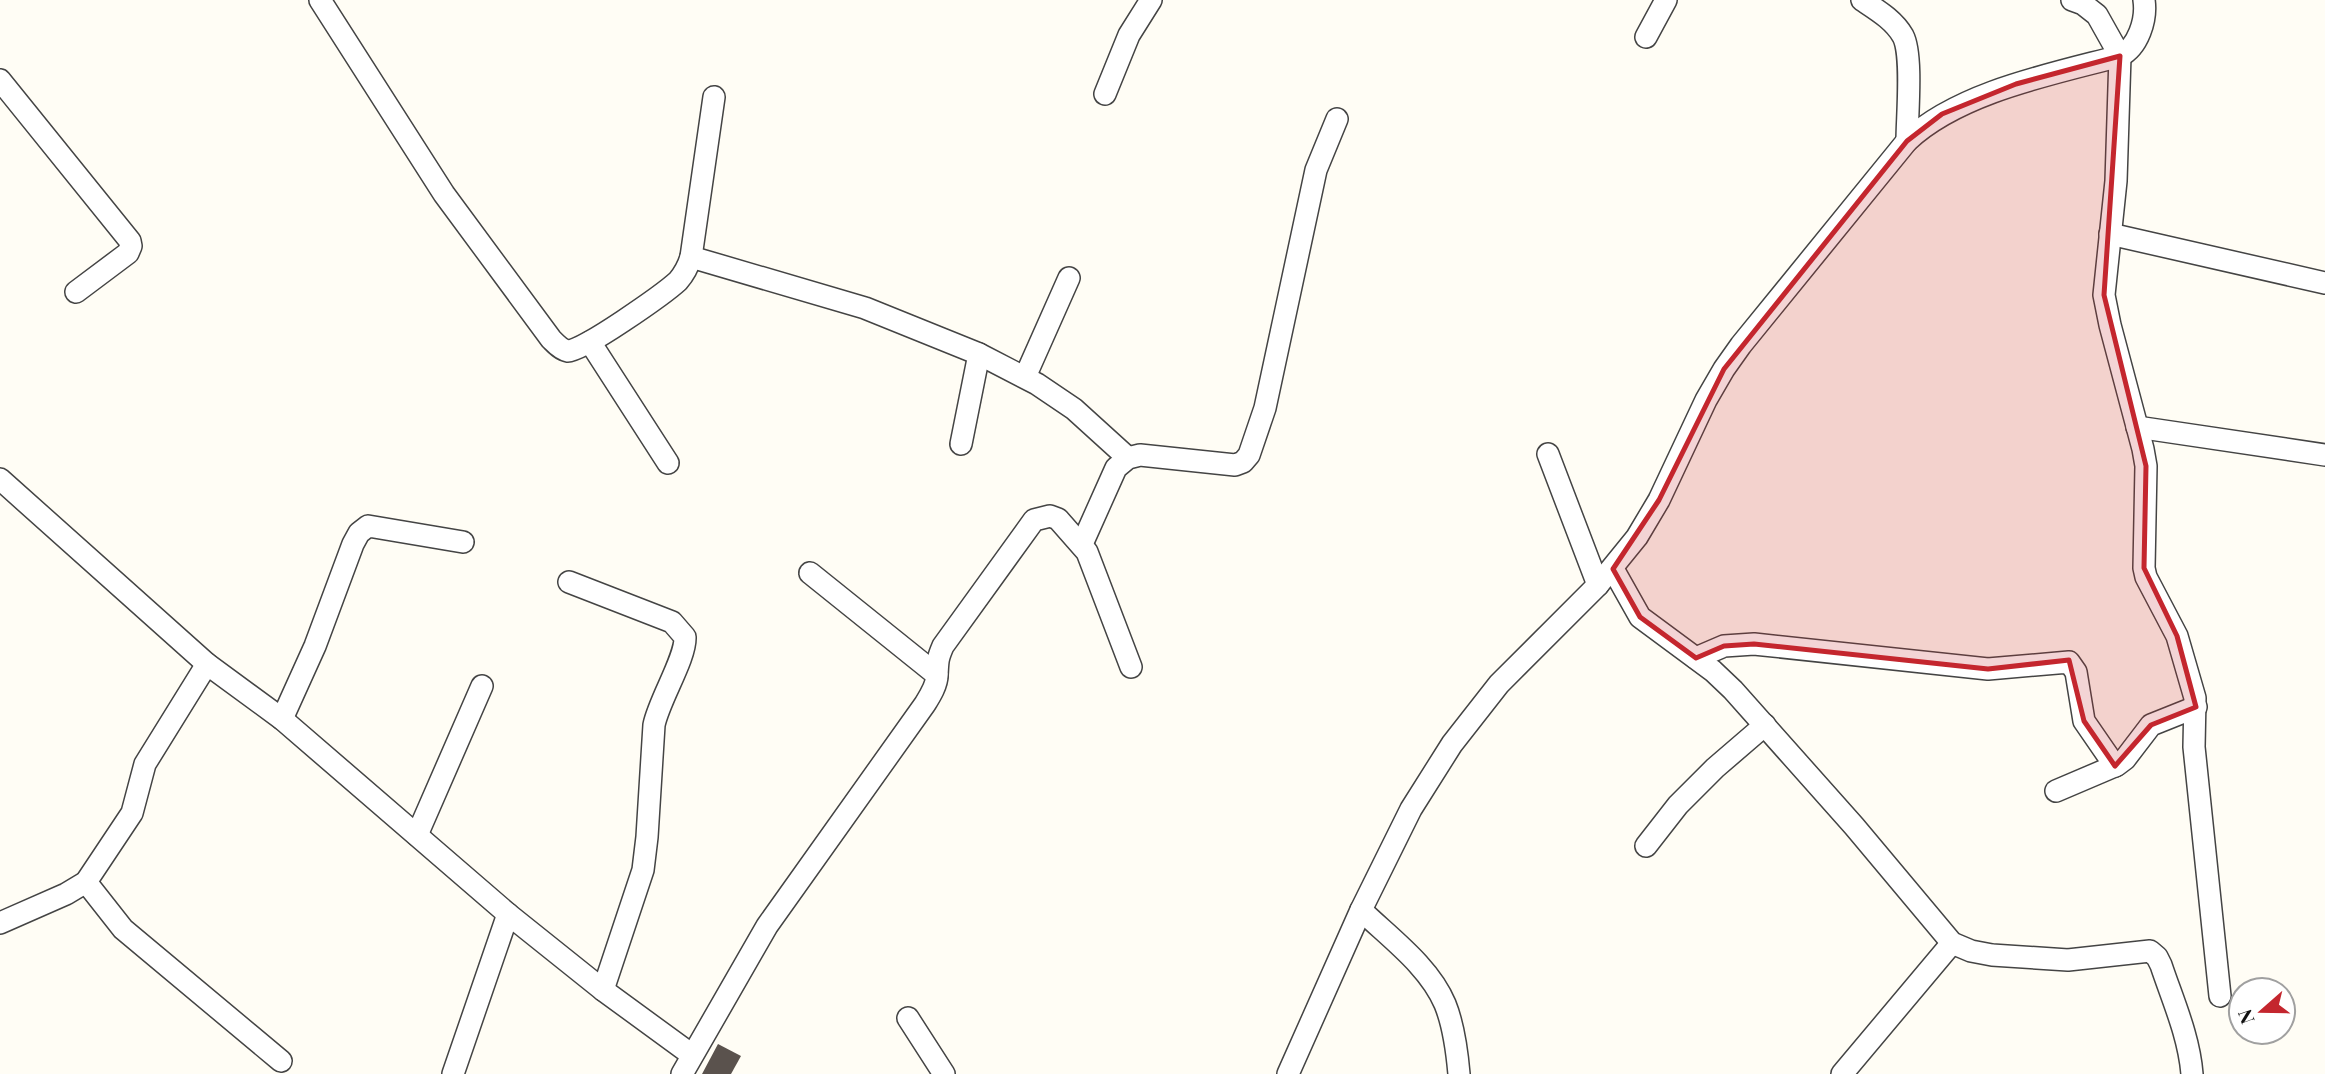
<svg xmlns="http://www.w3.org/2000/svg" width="2325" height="1074" font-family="'Playfair Display',serif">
  <rect width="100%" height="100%" fill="#fffdf5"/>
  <path fill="#5a524d" d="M718,1044L741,1056L731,1074H702Z"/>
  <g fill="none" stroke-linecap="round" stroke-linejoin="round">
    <g stroke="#444" stroke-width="24">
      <g id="minor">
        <path d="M320,0L444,194L551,339C555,343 561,350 568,351C582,352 665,293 678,281C684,274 688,267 691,257L865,308L979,354L1037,384L1074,409L1128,458"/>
        <path d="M1862,0C1877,10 1894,20 1903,36C1913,55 1907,117 1907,141"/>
        <path d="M2072,0L2083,4L2097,15L2120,56L2116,181L2104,295L2110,325L2143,449L2146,466L2144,568L2146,577L2177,636L2195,698L2194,747L2220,996"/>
        <path d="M1646,37L1666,0"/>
        <path d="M0,80L130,241L131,246L128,253L76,292"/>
        <path d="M1105,94L1129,35L1151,0"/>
        <path d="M2110,234L2325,283"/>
        <path d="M691,257L714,97"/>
        <path d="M590,342L668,463"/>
        <path d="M1025,377L1069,278"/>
        <path d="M2137,427L2325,455"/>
        <path d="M961,444L979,354"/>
        <path d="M1548,454L1598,585"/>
        <path d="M0,479L207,664L282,719L508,914L603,990L692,1055"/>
        <path d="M1082,544L1116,468L1128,458L1140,455L1235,465L1243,462L1249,455L1265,408L1316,170L1337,119"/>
        <path d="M1613,569L1640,617L1713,671L1733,690L1854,826L1952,943L1971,951L1992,955L2068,960L2150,951L2157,957L2161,965C2173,1001 2189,1036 2192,1074"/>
        <path d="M810,573L937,675"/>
        <path d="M569,582L672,622L685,637C686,658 659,700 654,725L647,837L643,870L603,990"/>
        <path d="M1696,658L1724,646L1754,644L1988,669L2069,662L2076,672L2084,721L2115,766"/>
        <path d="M282,719L315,646L353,544L359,533L368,526L463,542"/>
        <path d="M2056,791L2117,765L2125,759L2151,725L2196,707"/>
        <path d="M417,835L482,686"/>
        <path d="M1646,846L1678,805L1715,768L1765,725"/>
        <path d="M86,882L123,929L281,1061"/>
        <path d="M1361,910C1390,938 1429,966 1445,1004C1454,1026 1457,1051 1459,1074"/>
        <path d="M0,923L66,894L86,882L132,813L145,764L207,664"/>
        <path d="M908,1018L944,1074"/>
        <path d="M453,1074L508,914"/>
        <path d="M682,1074L767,926L925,704C930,696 937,685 937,675C938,661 937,660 943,646L1034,520L1050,516L1058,519L1087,552L1131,667"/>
        <path d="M1288,1074L1361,910L1411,809L1452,744L1499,684L1598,585L1637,537L1659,500L1706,400L1724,369L1741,345L1907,141C1959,92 2052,74 2120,56C2138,47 2147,20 2144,0"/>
        <path d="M1842,1074L1952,943"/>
      </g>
    </g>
    <use href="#minor" stroke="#fff" stroke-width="21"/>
  </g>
  <path fill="#c4262e" fill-opacity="0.2" stroke="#c4262e" stroke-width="5" stroke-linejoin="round" d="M2120,56L2104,295L2146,466L2144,568L2177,636L2196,707L2151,725L2115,766L2084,721L2069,660L1988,669L1754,644L1724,646L1696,658L1640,617L1613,569L1659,500L1724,369L1907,141L1942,114L2016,84Z"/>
  <g transform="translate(2262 1011) rotate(250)"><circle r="33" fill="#ffffff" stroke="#a0a0a0" stroke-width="2"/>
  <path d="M0-5L12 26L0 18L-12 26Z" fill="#c4262e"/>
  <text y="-10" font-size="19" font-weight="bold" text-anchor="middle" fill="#111111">N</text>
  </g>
</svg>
